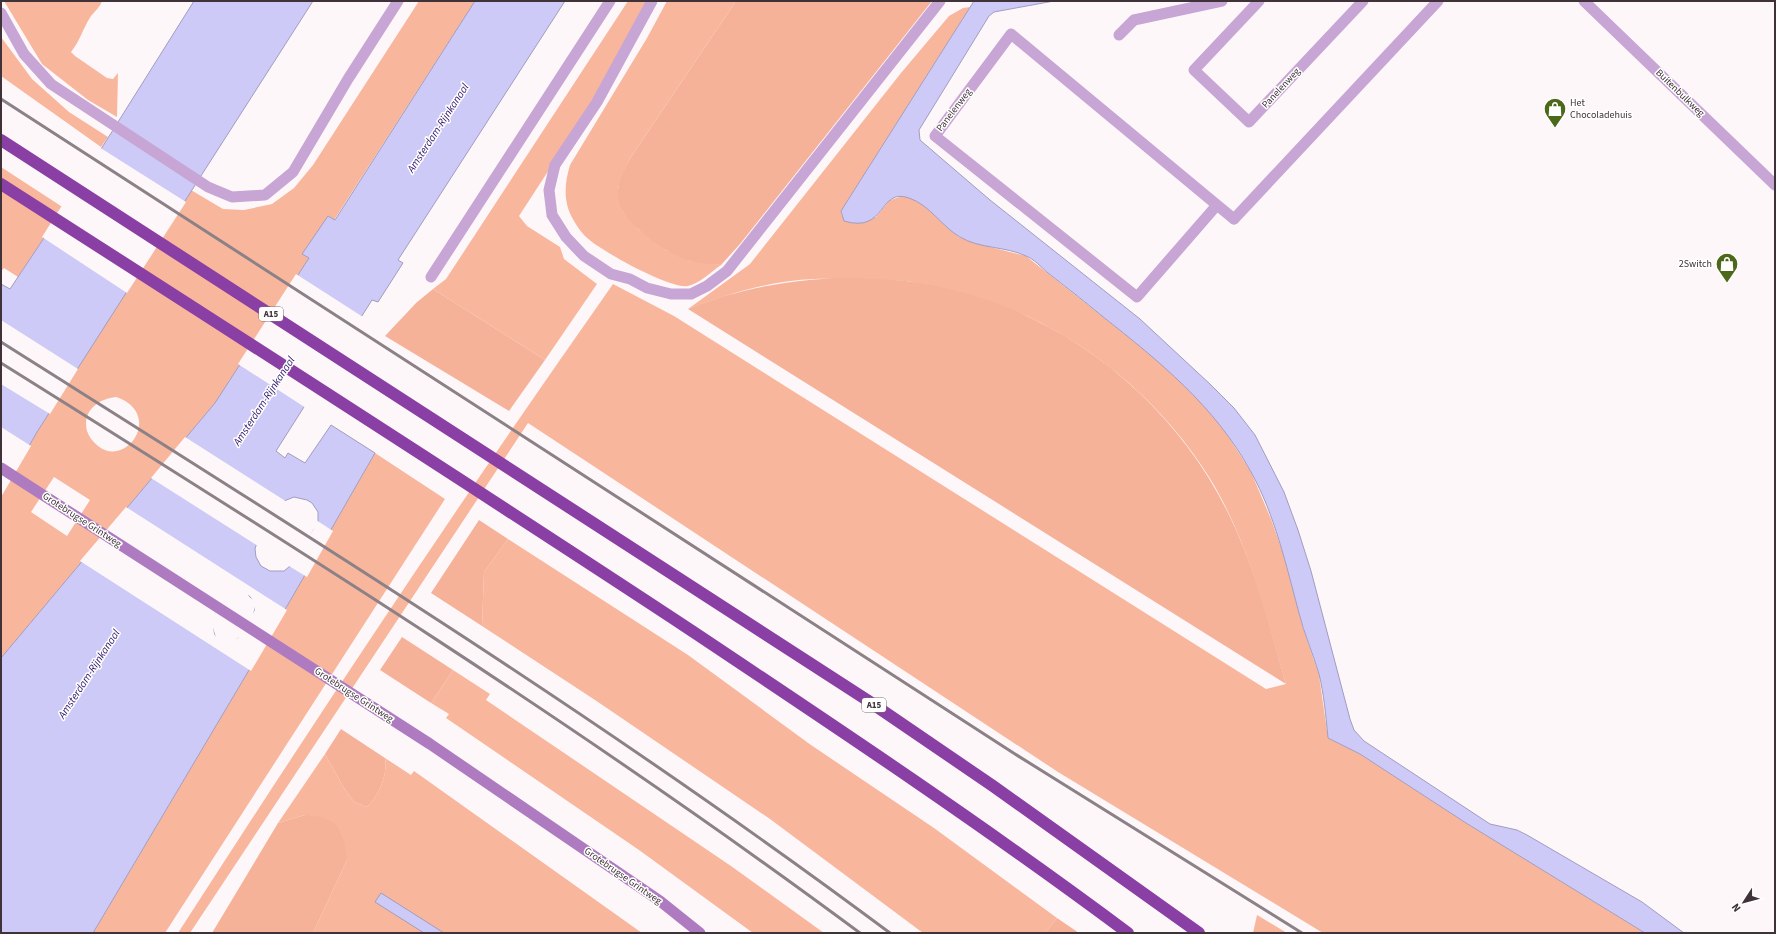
<svg xmlns="http://www.w3.org/2000/svg" width="1776" height="934" font-family="'Source Sans 3',sans-serif">
  <rect width="100%" height="100%" fill="#fef7fa"/>
  <g fill="#f8b79d" fill-rule="evenodd">
    <path d="M4,1H102C100,7 95,11 91,16C83,28 80,41 71,52L75,56L107,78L113,79L118,73L117,117L88,100L42,64Z"/>
    <path d="M419,1H475L334,220L328,216L303,254L309,258L215,403L1,658V495L37,432L191,190L223,209L244,210L272,204L294,188L313,165ZM116,397C164,413 127,469 98,446C93,442 89,437 87,431C82,411 98,399 116,397ZM54,477L90,500L67,536L31,512Z"/>
    <path d="M628,1H649L612,73L519,216L527,226L560,247L564,259L597,284L545,360L433,289L446,279Z"/>
    <path d="M667,1H736L629,160L618,188L623,211L639,230L666,250L690,261L721,265C711,272 700,283 688,286C671,290 597,249 585,236C581,232 577,226 574,221C563,203 564,185 570,165L647,38Z"/>
    <path d="M970,7L841,211L842,216L876,217L890,200L903,196L912,198L925,206L959,237L990,247L1026,256L1155,358L1204,404L1228,436L1251,472L1271,519L1283,553L1303,628L1319,675L1328,738L1360,754L1466,823L1645,933H1323L1058,772L528,423L190,933H178C319,714 463,497 613,284L674,316L1266,689L1286,684C1265,613 1248,540 1209,477C1166,408 1101,351 1027,316C1008,308 985,304 964,298C946,292 925,283 905,281C892,280 878,281 864,280C848,280 831,278 815,279C772,280 728,294 688,309L750,264L901,73L949,16L963,8Z"/>
    <path d="M1,37L32,79L69,112L108,137L101,147L1,76Z"/>
    <path d="M1,167L64,208L18,277L4,268L1,271Z"/>
    <path d="M375,453L445,499L165,933H93L290,601Z"/>
    <path d="M508,539L688,655L811,745L934,828L1057,918L1045,933H923L770,819L595,700L482,626L484,572Z"/>
    <path d="M453,670L490,694L486,700L731,866L824,933H753L639,850L446,718L449,714L431,703Z"/>
    <path d="M325,754L344,788L354,802L367,807C379,795 388,775 385,758L411,775L414,771L642,933H313L347,860L305,815L278,823Z"/>
    <path d="M1257,915L1287,933H1253Z"/>
  </g>
  <g fill="#f5b299">
    <path d="M736,1H932L740,244L721,265C711,264 700,264 690,261C668,255 621,223 618,198C616,185 624,172 629,160Z"/>
    <path d="M847,278C867,279 887,279 906,281C1046,298 1171,392 1231,519C1256,571 1270,628 1286,684L688,309C739,288 793,279 847,278Z"/>
    <path d="M433,289L545,360L509,411L385,336L416,303Z"/>
    <path d="M479,520L508,539L484,572L482,626L431,593Z"/>
    <path d="M402,637L453,670L431,703L380,670Z"/>
    <path d="M341,729L385,758C388,775 379,795 367,807L354,802L344,788L325,754Z"/>
    <path d="M305,815L322,817L336,824L344,840L347,860L313,933H212L278,823Z"/>
    <path d="M1057,918L1079,933H1045Z"/>
  </g>
  <g fill="#cdcaf8" stroke="#a29cbf" fill-rule="evenodd">
    <path d="M194,1H313L37,432L1,495V284L10,289L64,208Z"/>
    <path d="M475,1H565L398,260L403,263L378,302L372,300L276,451L285,458L288,453L305,463L331,425L375,453L290,601L93,933H1V658L215,403L309,258L302,254L328,216L335,220ZM294,497L307,500L312,503L318,512V522L295,562L284,571H270L261,566L256,557L255,549L258,539L284,501ZM245,592L256,603C253,622 245,636 228,645L216,639L212,626L230,595Z"/>
    <path d="M974,1H1054L994,12L989,16L919,130L920,140L990,200L1140,319L1211,385L1234,408L1255,435L1284,492L1298,530L1311,571L1350,719L1354,730L1364,741L1490,824L1517,830L1527,835L1642,902L1684,933H1645L1466,823L1360,754L1328,738C1326,717 1324,694 1319,674C1313,653 1304,634 1299,613C1286,565 1275,515 1251,472C1215,406 1159,361 1102,316C1084,301 1066,287 1048,273C1041,267 1034,259 1026,256C1005,246 980,249 960,237C941,226 930,205 909,198C878,187 887,234 844,221L841,211Z"/>
    <path d="M381,893L444,933H424L375,902Z"/>
  </g>
  <g fill="#fef7fa" fill-rule="evenodd">
    <path d="M99,147L186,202L127,293L42,237Z"/>
    <path d="M296,274L363,317L306,408L238,364Z"/>
    <path d="M1,320L78,369L50,414L1,384Z"/>
    <path d="M1,427L31,446L1,497Z"/>
    <path d="M185,437L287,502L280,509L260,540L258,546L151,478Z"/>
    <path d="M126,507L287,610L251,671L80,561ZM238,594H245L250,596L253,601L255,610L238,638L228,643L217,638L214,634L213,626L230,598Z"/>
    <path d="M316,520L333,531L307,577L289,566L313,530Z"/>
  </g>
  <g fill="none" stroke-linecap="round" stroke-linejoin="round">
    <g stroke="#c7a5d4" stroke-width="11">
      <path d="M652,1L597,102L555,165L549,190L552,215L566,237L584,256L611,274L630,279L647,288L671,294H691L707,286L727,271L940,1"/>
      <path d="M1259,1L1194,70L1249,122L1363,1"/>
      <path d="M1,13L24,54L51,84L208,187L232,197L265,195L293,172L348,79L398,1"/>
      <path d="M1119,35L1134,20L1222,1"/>
      <path d="M1217,205L1137,297L935,136L1011,34L1217,205L1234,219"/>
      <path d="M431,277L610,1"/>
    </g>
    <g stroke="#c7a5d4" stroke-width="11">
      <path d="M1584,1L1775,185"/>
      <path d="M1234,219L1438,1"/>
    </g>
    <path stroke="#ae7bc1" stroke-width="11" d="M1,468L430,744L660,901L700,933"/>
    <g stroke="#8a3fa4" stroke-width="12">
      <path d="M1,140L867,700L993,786L1199,933"/>
      <path d="M1,184C232,332 463,480 692,631C839,729 986,827 1128,933"/>
    </g>
    <g stroke="#8b8186" stroke-width="3">
      <path d="M1,99L1015,754L1302,933"/>
      <path d="M1,342C302,532 605,720 890,933"/>
      <path d="M1,363C292,545 584,728 860,933"/>
    </g>
  </g>
  <defs>
    <g id="shop-pin" transform="scale(1.15)"><path d="M0 17L-7.5 6A9.5 9.5 0 1 1 7.5 6Z" fill="#4c681b" stroke="#fff"/><path d="M-5-2.5h2.3a2.7 3.5 0 0 1 5.4 0H5L5.5 6h-11ZM-1.5-2.5h3a1.5 2.3 0 0 0-3 0Z" fill="#fff"/></g>
  </defs>
  <g fill-rule="evenodd">
    <use href="#shop-pin" x="1555" y="109"/>
    <use href="#shop-pin" x="1727" y="264"/>
  </g>
  <g text-anchor="middle" dominant-baseline="central" stroke-width="3" stroke-linejoin="round" paint-order="stroke">
    <g fill="#fff" stroke="#797074" stroke-width="1">
      <rect x="259" y="307" width="24" height="14" rx="3"/>
      <rect x="862" y="698" width="24" height="14" rx="3"/>
    </g>
    <g font-size="9" font-weight="bold" fill="#3f3239">
      <text x="271" y="314">A15</text>
      <text x="874" y="705">A15</text>
    </g>
    <g font-size="10" fill="#3f3239" stroke="#fff">
      <text transform="translate(1281 88) rotate(-47)">Panelenweg</text>
      <text transform="translate(1680 93) rotate(44)">Buitenbulkweg</text>
      <text transform="translate(954 110) rotate(-53)">Panelenweg</text>
      <text transform="translate(82 520) rotate(33)">Grotebrugse Grintweg</text>
      <text transform="translate(354 695) rotate(33)">Grotebrugse Grintweg</text>
      <text transform="translate(623 876) rotate(35)">Grotebrugse Grintweg</text>
    </g>
    <g font-size="10" fill="#3f3239" stroke="#fff" text-anchor="start">
      <text x="1570" y="103">Het<tspan x="1570" dy="12">Chocoladehuis</tspan></text>
      <text x="1712" y="264" text-anchor="end">2Switch</text>
    </g>
    <g font-size="11" font-style="italic" fill="#30186e" stroke="#fff">
      <text transform="translate(438 128) rotate(-57)">Amsterdam-Rijnkanaal</text>
      <text transform="translate(264 401) rotate(-57)">Amsterdam-Rijnkanaal</text>
      <text transform="translate(89 674) rotate(-57)">Amsterdam-Rijnkanaal</text>
    </g>
  </g>
  <rect width="1776" height="934" fill="none" stroke="#3f3239" stroke-width="4"/>
  <g transform="translate(1744 902) rotate(234)" stroke="#ffffff" stroke-width="3" paint-order="stroke">
  <path d="M0-3L7 15L0 10L-7 15Z" fill="#3f3239"/>
  <text y="-6" font-size="11" font-weight="bold" text-anchor="middle" fill="#3f3239">N</text>
  </g>
</svg>
